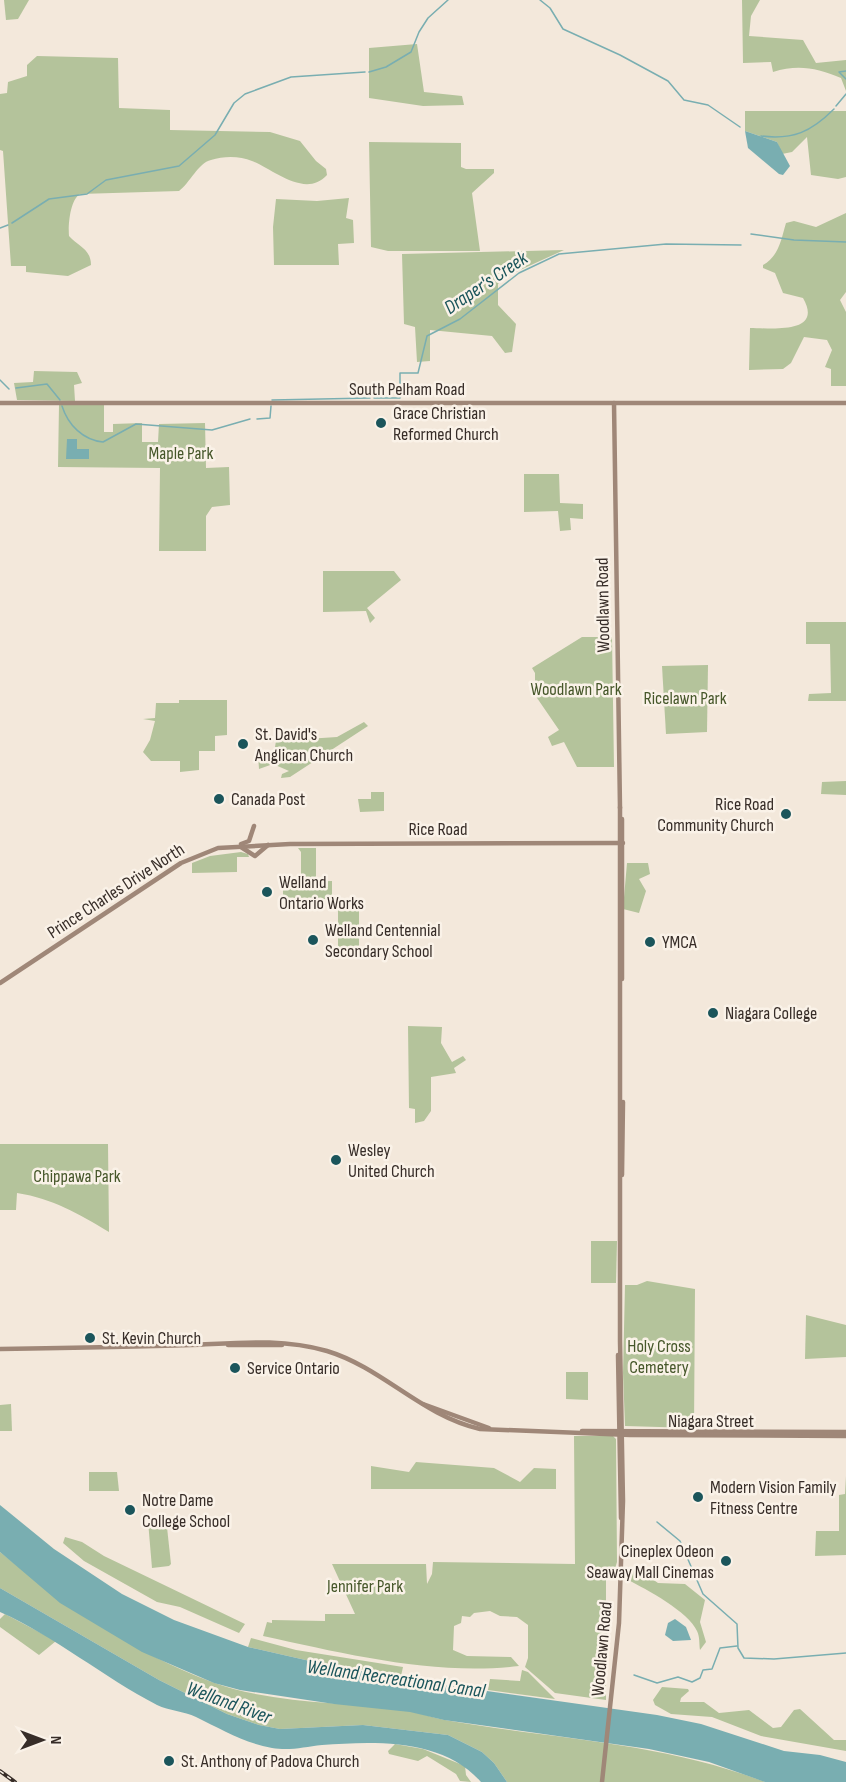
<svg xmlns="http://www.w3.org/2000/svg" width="846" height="1782" font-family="'Sofia Sans Condensed',sans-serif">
  <rect width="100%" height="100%" fill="#f3e8db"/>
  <g fill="#b4c39b">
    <path d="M4,0H29L18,19L6,20Z"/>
    <path d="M742,0H760L751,16L749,36L803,40L816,63L846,60V91L841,78C817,68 798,64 773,72L771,62L743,63Z"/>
    <path d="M417,44L424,92L462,96L464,105L423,106L369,98V48Z"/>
    <path d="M37,56L118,58L119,108L170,110V130L270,132L300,141L316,161L326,169L327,175C305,199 273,169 252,161C240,156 224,156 211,160C198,163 190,183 179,191L80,194C70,200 68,225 69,236C78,246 91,249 91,265L68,276L26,272V266H11L3,151L0,150V94L7,93L8,82L27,76V65Z"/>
    <path d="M745,111H846V177L838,179L811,175L807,137L792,152L782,154L777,142L745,131Z"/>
    <path d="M369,142L461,143V167L466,169H494V173L472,193L480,251H388L371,247Z"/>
    <path d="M349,198L346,218L353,220L354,243L338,244L339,265H274L273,227L276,199L317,201Z"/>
    <path d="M846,213V292L840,300L846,312V386H831V369L825,367L832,350L827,340L804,337L791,363L783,369L749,370L750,328C771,328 824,335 803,298L783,293L775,273L763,268V265C779,256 781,240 786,223L794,221L816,227Z"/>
    <path d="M564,250L507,276L498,284V305L516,324L512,352L505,353L492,336L430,330V361L417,362L415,327L404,324L402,254Z"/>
    <path d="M34,371L77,372L82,383L74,385L75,401L17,400L14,383L33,382Z"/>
    <path d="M59,405H104V432H113V424L142,423V442H158L159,424L205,423L206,468L229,467L230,505L212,507L206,516V551H159L160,468L58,467Z"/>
    <path d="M524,474H559L560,503L583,504V519L570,518L571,530L560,531L558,511L524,512Z"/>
    <path d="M323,571H394L401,580L367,608L375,618L370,623L366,611L323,612Z"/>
    <path d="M806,622H846V701H808L809,694L831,693L830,644H806Z"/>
    <path d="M582,637H612L614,767H577L564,742L552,746L548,737L559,730L535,695V673L532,668Z"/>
    <path d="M708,665L707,732L666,734L662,666Z"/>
    <path d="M179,700H227V735L215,736V751H199V770L180,772V761H151L143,752L150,740L155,721L143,719L155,718L156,703H179Z"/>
    <path d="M364,722L368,726L290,777L281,778L282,774L289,771L273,764L259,769L258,754L274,753L276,741L337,737Z"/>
    <path d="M846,781V795L821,794L822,782Z"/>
    <path d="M371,792H384V811L360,812L358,799H371Z"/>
    <path d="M298,848H316V880H303V877H298L301,876V852Z"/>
    <path d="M241,852L248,854L249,857H237V872L192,873V863L210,856Z"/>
    <path d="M627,863H648L650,874L639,879L646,891L639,913L623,909Z"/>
    <path d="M332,881V899L283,900V882Z"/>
    <path d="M340,908H357L359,911V954L357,957H340L338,954V911Z"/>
    <path d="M408,1026L442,1027L441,1043L452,1062L463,1056L466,1060L454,1068L456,1073L431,1077V1111L424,1121L415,1123V1109L409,1108Z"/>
    <path d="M0,1144H108L109,1232C77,1213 54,1199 17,1193L16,1210H0Z"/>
    <path d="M591,1241H617L616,1283H591Z"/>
    <path d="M647,1281L695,1289L694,1428L625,1426L623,1373L625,1285H637Z"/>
    <path d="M806,1315L846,1325V1357L805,1359Z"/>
    <path d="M566,1372H588V1400L566,1399Z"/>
    <path d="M11,1404L12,1431H0V1405Z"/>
    <path d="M574,1436H613L616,1439L617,1562L614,1572L600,1571L606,1573V1603L610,1604L606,1645V1700L555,1693L525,1667L528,1658V1625L517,1617L500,1616L490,1611L474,1613L470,1617L462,1616L461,1623L454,1626L453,1650L467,1656L511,1657L519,1666C435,1676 346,1654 263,1636L267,1622L272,1623V1620L325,1621V1614H355L332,1564H426L427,1584L432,1574L433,1562L575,1564Z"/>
    <path d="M416,1462L494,1468L520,1482L534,1468L556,1469V1489H371V1466L409,1472Z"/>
    <path d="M89,1472H117L119,1491H89Z"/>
    <path d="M846,1476V1555L815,1556L816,1531H839V1495L845,1494Z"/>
    <path d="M166,1518L171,1564L169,1566L152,1568L148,1521L149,1519Z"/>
    <path d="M65,1537L82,1542L104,1556L245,1624L239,1633L180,1607L157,1602L84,1561L63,1543Z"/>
    <path d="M0,1552C65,1605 132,1652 212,1682C274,1705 345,1701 409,1711C421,1713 433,1718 445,1720C553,1739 662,1742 765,1782H507L494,1763L482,1752L448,1735L363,1725L280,1729L259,1725L227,1714L159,1680L0,1588Z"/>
    <path d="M628,1568L642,1572L658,1583L685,1584L705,1600L700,1622L706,1642L700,1650C699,1644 700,1637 697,1631C689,1612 646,1589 628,1580Z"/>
    <path d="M5,1614L56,1641L39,1655L0,1627V1619Z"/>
    <path d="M251,1638L296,1650L403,1667L401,1676L323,1664L248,1647Z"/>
    <path d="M522,1670L528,1672L555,1699L488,1690L490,1679L520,1681Z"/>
    <path d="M662,1687L688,1689L689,1691L681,1698L680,1702H704L719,1713L749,1710L773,1728L781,1727L794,1710L800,1709L834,1740H846V1751L761,1736L712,1717L671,1714L655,1705L653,1700Z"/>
    <path d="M395,1744L423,1749L465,1766L466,1775L471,1782L460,1781L456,1774L427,1756L418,1761L389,1754L388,1751Z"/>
  </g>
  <g fill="#79aeb1">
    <path d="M745,131L777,142L790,166L783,175L779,174L748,148Z"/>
    <path d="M67,439H77V449H89V459H66Z"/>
    <path d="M0,1505L54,1549L122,1594L174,1620L248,1647L323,1664L416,1681L657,1715L701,1724L784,1751L820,1755L846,1762V1782H765L709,1762L649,1749L444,1720L410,1712L334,1704L240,1690L214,1683L142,1652L60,1603L0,1552Z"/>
    <path d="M0,1588L159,1680L227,1714L259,1725L280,1729L363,1725L448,1735L482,1752L494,1763L507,1782H481C443,1738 374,1741 322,1745C304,1747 290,1751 272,1748C244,1743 221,1729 196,1717C184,1711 169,1711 157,1705C103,1677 56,1637 0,1612Z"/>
    <path d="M675,1619L686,1627L691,1640L673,1641L665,1635L668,1623Z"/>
  </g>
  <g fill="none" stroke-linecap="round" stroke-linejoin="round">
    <g stroke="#79aeb1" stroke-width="1.5">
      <path d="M540,0L550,8L563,29L620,55L668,81L684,100L708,105L740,127"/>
      <path d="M846,71L839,72L846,79"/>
      <path d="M369,72L386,67L411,52L419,32L428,18L448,0"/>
      <path d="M836,106L846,94"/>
      <path d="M761,136C793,140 811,132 834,109"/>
      <path d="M12,223L49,199L87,194L106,180L179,166L215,135L234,103L245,94L291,77L365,72"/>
      <path d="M0,228L8,225"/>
      <path d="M751,234L794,240L846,242"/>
      <path d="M0,380L9,389"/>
      <path d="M16,388L47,384L60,400"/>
      <path d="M374,398H400V373H418L427,336L460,319L519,273L559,254L666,244L741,245"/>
      <path d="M272,400L370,398"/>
      <path d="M62,406C68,425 83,440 103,442L136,424L212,430L250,419"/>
      <path d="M257,419L270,418L271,406"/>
      <path d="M657,1522L680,1541L703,1594L737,1624L738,1648L744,1658L774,1659L846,1653"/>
      <path d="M634,1675L657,1683L678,1677L692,1682L700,1678L703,1670L712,1669L720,1648L737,1646"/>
    </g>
    <g stroke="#9f8778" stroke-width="4.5">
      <path d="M0,403H846"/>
      <path d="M614,403L620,808"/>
      <path d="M622,819V979"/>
      <path d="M241,844L249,841L254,826"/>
      <path d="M241,847L255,856L268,845"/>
      <path d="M0,983L181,863L218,848L290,844L623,843"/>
      <path d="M622,1175L623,1102"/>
      <path d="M228,1345H282"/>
      <path d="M0,1349C64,1348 128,1347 191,1345C238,1343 281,1338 327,1351C383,1368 422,1416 480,1429L630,1435L846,1436"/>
      <path d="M618,1355L621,1518"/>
      <path d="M423,1404L489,1428"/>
      <path d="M582,1431L846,1432"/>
      <path d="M602,1782L619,1623L623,1501L620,1341V807"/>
    </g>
    <g stroke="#372d28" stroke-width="4">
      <path id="rail" d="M0,1771L15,1782"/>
    </g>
    <use href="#rail" stroke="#faf2e8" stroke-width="1.5" stroke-dasharray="4.5" stroke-linecap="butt"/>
  </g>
  <g fill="#1b555b" stroke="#faf2e8" stroke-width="2">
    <circle cx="381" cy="423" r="6"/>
    <circle cx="243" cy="744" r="6"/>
    <circle cx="219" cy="799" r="6"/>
    <circle cx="786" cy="814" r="6"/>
    <circle cx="267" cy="892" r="6"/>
    <circle cx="313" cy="940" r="6"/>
    <circle cx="650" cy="942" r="6"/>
    <circle cx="713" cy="1013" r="6"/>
    <circle cx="336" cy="1160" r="6"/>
    <circle cx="90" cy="1338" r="6"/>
    <circle cx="235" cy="1368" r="6"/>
    <circle cx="698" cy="1497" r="6"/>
    <circle cx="130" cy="1510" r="6"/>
    <circle cx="726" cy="1561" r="6"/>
    <circle cx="169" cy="1761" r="6"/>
  </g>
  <g text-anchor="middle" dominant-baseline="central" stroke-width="5" stroke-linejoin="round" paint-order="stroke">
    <g font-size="18" fill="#372d28" stroke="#faf2e8">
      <text x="407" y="389">South Pelham Road</text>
      <text transform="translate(603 605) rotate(-91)">Woodlawn Road</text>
      <text x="438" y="829">Rice Road</text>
      <text transform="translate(116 891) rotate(-33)">Prince Charles Drive North</text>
      <text x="711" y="1421">Niagara Street</text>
      <text transform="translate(602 1649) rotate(-85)">Woodlawn Road</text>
    </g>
    <g font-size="18" fill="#372d28" stroke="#faf2e8" text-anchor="start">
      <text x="393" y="413">Grace Christian<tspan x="393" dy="21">Reformed Church</tspan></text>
      <text x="255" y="734">St. David's<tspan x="255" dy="21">Anglican Church</tspan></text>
      <text x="231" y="799">Canada Post</text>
      <text x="774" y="804" text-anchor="end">Rice Road<tspan x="774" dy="21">Community Church</tspan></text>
      <text x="279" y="882">Welland<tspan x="279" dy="21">Ontario Works</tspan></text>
      <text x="325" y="930">Welland Centennial<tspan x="325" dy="21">Secondary School</tspan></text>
      <text x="662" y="942">YMCA</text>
      <text x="725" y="1013">Niagara College</text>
      <text x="348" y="1150">Wesley<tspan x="348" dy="21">United Church</tspan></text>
      <text x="102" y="1338">St. Kevin Church</text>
      <text x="247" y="1368">Service Ontario</text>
      <text x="710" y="1487">Modern Vision Family<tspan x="710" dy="21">Fitness Centre</tspan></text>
      <text x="142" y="1500">Notre Dame<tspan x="142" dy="21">College School</tspan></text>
      <text x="714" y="1551" text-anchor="end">Cineplex Odeon<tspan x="714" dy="21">Seaway Mall Cinemas</tspan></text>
      <text x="181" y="1761">St. Anthony of Padova Church</text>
    </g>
    <g font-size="18" fill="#46572a" stroke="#faf2e8">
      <text x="181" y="453">Maple Park</text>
      <text x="576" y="689">Woodlawn Park</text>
      <text x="685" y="698">Ricelawn Park</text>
      <text x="77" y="1176">Chippawa Park</text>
      <text x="659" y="1346">Holy Cross<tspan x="659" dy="21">Cemetery</tspan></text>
      <text x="365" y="1586">Jennifer Park</text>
    </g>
    <g font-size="20" font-style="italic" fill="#1b555b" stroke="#faf2e8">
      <text transform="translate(486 283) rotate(-34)">Draper's Creek</text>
      <text transform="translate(396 1679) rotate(8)">Welland Recreational Canal</text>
      <text transform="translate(229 1703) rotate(20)">Welland River</text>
    </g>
  </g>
  <g transform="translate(42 1740) rotate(90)" stroke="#faf2e8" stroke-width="4.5" paint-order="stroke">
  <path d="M0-4.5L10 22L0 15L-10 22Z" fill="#372d28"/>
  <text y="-9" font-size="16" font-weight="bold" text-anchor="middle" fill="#372d28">N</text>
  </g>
</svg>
